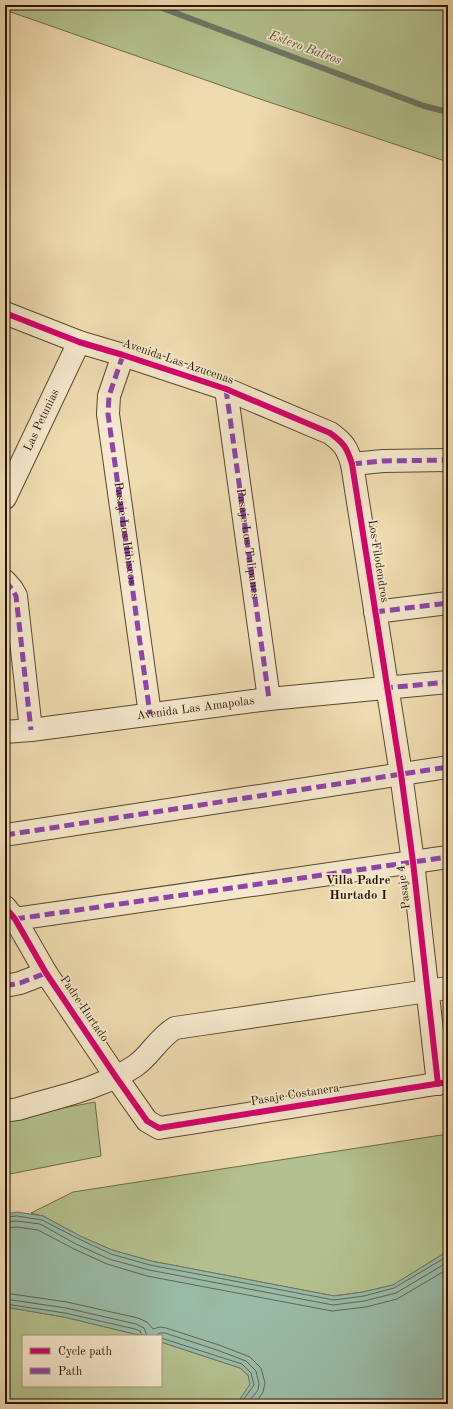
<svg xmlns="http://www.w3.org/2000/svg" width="453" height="1409" font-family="'Old Standard TT',serif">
  <rect width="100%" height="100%" fill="#efdbb0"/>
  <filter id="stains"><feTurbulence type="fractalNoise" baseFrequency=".005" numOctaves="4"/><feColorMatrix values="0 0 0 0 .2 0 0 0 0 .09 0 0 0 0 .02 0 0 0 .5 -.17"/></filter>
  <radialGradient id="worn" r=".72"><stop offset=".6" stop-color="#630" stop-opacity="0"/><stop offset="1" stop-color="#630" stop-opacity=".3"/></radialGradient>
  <g fill="#b4c18f" stroke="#6d6c48">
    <path d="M5,5H448V162L257,98L5,10Z"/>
    <path d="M95,1102L101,1156L5,1175V1117L21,1116Z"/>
    <path d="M448,1134V1251L393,1285L363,1292L334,1296L151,1261L112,1250L80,1236L43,1216L31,1213L73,1192Z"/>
    <path d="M5,1307L64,1317L143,1336H23V1386H161V1342L240,1368L248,1375L251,1384L240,1399L234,1404H5Z"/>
  </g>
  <path fill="#9abba8" stroke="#6c7965" d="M17,1212L43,1216L80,1236L112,1250L151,1261L334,1296L363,1292L393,1285L448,1251V1404H234L240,1399L250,1384L248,1375L240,1368L161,1342V1336H143L64,1317L5,1307V1214Z"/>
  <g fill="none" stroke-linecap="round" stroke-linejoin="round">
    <g stroke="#606854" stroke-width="1">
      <path d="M5,1217L17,1216L42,1220L79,1239L111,1254L150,1265L334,1300L364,1296L394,1288L448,1256"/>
      <path d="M5,1222L17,1221L40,1224L76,1244L109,1259L149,1270L333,1305L364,1301L396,1293L448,1262"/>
      <path d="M5,1228L17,1227L38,1230L74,1249L107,1264L147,1276L332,1311L366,1307L397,1299L448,1269"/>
      <path d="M5,1293L67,1302L138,1318L147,1322L153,1329L160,1327L166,1328L219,1345L250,1357L261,1368L265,1383L263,1392L255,1404"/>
      <path d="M5,1299L66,1308L136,1324L144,1328L147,1336"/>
      <path d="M5,1304L65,1313L135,1329L140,1331L142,1336"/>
      <path d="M155,1336L160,1333H165L217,1350L246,1361L256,1371L259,1384L258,1390L247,1404"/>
      <path d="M161,1338L242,1364L251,1373L254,1385L240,1404"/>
    </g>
    <path stroke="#6c7965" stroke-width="6" d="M154,5L424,106L448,112"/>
    <g stroke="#58472d" stroke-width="24">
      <g id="street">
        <path d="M5,313L79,342L123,355L226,389L330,433C344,443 347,448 352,464L401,774L413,862L438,1084"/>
        <path id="s1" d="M123,355L109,396L108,414L150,714"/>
        <path d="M226,389L269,699"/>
        <path d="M352,464L383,461L448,460"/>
        <path id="s2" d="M5,498L79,342"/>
        <path d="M5,581L12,589L16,596L31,730"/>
        <path d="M375,612L448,603"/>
        <path id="s3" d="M5,732L31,730L269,699L448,682"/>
        <path d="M5,835L448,767"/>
        <path d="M5,907L15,919L46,973L116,1077L147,1121L159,1128L448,1082"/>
        <path d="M15,919L448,857"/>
        <path d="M5,986L20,983L46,973"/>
        <path d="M5,1111L18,1109C57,1097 100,1089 135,1066C150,1056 158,1038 175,1028L448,988"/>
      </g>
    </g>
    <use href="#street" stroke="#f5e8cc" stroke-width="22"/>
    <g stroke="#8e44ad" stroke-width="5" stroke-dasharray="10 5" stroke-linecap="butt">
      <path d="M123,355L109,396L108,414L150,714"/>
      <path id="s4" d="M226,389L269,699"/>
      <path d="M352,464L383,461L448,460"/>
      <path d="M5,581L12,589L16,596L31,730"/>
      <path d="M375,612L448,603"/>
      <path d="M387,691L386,688L448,682"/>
      <path d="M5,835L448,767"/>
      <path d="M15,919L448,857"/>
      <path d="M5,986L20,983L46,973"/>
    </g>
    <g stroke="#f5e8cc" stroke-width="8">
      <g id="cycleway">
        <path d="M5,313L79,342L123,355L226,389L330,433C344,443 347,448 352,464L401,774L413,862L438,1084"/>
        <path d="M5,907L15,919L46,973L116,1077L147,1121L159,1128L448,1082"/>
      </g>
    </g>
    <use href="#cycleway" stroke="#d6006c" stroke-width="6"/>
  </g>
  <g text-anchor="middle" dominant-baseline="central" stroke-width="3.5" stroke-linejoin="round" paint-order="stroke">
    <g font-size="12" fill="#261601" stroke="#f5e8cc">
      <text transform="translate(178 362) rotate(19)">Avenida Las Azucenas</text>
      <text stroke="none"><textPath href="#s2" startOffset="86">Las Petunias</textPath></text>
      <text stroke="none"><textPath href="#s1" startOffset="182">Pasaje Los Hibiscos</textPath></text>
      <text stroke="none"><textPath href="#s4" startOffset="156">Pasaje Los Tulipanes</textPath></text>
      <text transform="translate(378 561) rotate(81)">Los Filodendros</text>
      <text stroke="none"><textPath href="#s3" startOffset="192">Avenida Las Amapolas</textPath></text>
      <text transform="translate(404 887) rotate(-97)">Pasaje 4</text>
      <text transform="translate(84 1009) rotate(56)">Padre Hurtado</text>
      <text transform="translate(295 1095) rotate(-9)">Pasaje Costanera</text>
    </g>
    <g font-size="13" font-style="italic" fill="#4f503b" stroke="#f5e8cc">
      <text transform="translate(305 48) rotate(20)">Estero Batros</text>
    </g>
    <g font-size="13" font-weight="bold" fill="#261601" stroke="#f5e8cc">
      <text x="358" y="880">Villa Padre<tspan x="358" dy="15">Hurtado I</tspan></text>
    </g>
  </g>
  <rect width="453" height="1409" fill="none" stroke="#efdbb0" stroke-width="20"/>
  <rect x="6" y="6" width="441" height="1397" fill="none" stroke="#261601" stroke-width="2"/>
  <rect x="10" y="10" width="433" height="1389" fill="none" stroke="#261601"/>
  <rect x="22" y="1335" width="140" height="52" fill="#f5e8cc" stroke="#a2947b"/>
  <rect x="30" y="1348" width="20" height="6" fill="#d6006c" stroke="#a2947b"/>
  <text x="58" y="1355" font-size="12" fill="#261601">Cycle path</text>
  <rect x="30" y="1368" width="20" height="6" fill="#8e44ad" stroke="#a2947b"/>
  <text x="58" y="1375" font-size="12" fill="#261601">Path</text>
  <rect width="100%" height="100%" filter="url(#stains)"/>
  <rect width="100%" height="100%" fill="url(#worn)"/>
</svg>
